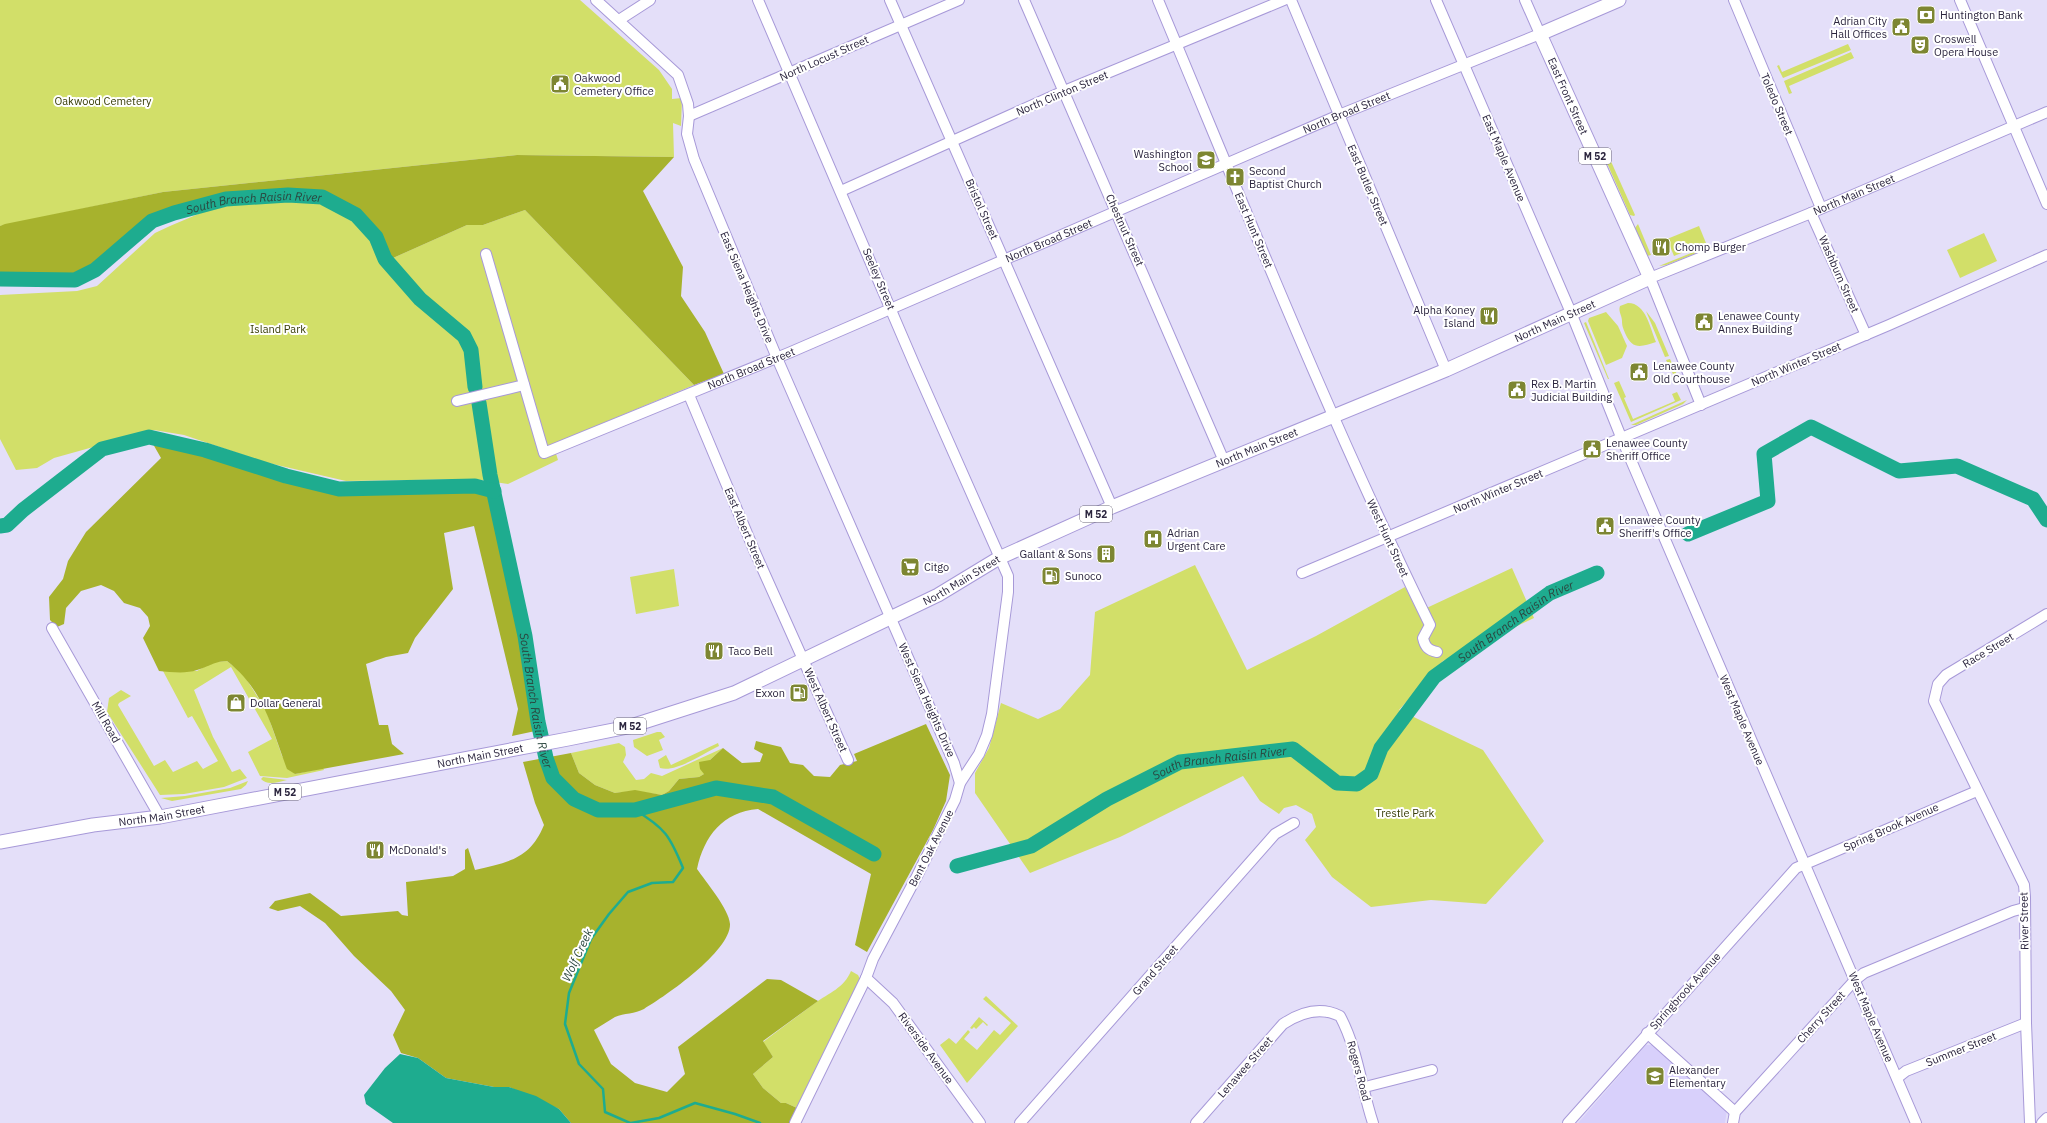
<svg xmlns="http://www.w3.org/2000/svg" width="2047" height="1123" font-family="'IBM Plex Sans',sans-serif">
  <rect width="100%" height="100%" fill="#e4dff9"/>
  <path fill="#d8d0fb" d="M1646,1045H1655L1727,1110L1725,1123H1578Z"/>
  <g fill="#d2df69">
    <path d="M0,0H580L659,70L672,89V99L682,98L681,126L673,123L674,157L517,155L163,192L0,226Z"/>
    <path d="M1848,44L1851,50L1783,78L1777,66L1779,65L1782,72Z"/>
    <path d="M1851,52L1854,58L1789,86L1792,93L1789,94L1784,81Z"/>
    <path d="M1605,148L1635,215L1634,216L1630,215L1602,152Z"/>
    <path d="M292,197L322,199L339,208L393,258L467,225H483L525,210L694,385L553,444L558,460L508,484L474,479L346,481L264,462L184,435L154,430L54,458L37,468L16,470L0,439V295L77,291L97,286L155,233L170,226L203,212L253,200Z"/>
    <path d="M1638,224L1651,255L1647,256L1635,228Z"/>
    <path d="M1699,226L1706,243L1674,256L1667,239Z"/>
    <path d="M1984,233L1997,261L1960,278L1947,250Z"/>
    <path d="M1706,247L1707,249L1666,265L1659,266Z"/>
    <path d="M1628,303C1646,303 1650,328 1656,342C1641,347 1632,350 1625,333C1623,328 1622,326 1622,321C1622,315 1618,312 1620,306Z"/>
    <path d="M1646,311L1655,323L1669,356L1665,357Z"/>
    <path d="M1606,312L1618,326L1627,346L1622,358L1606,365L1588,321L1589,318Z"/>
    <path d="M1586,322L1609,379H1608L1584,323Z"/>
    <path d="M1670,359L1678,377L1675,378L1666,360Z"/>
    <path d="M1619,381L1626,397L1624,398L1633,419L1675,401L1672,394L1677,392L1681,400L1631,422L1614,383Z"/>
    <path d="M1687,400L1683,404L1636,425H1631Z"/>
    <path d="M1195,565L1247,670L1316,636L1405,587L1418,612L1512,568L1534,618L1443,661L1399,710L1483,750L1544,841L1486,904L1431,900L1371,907L1332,877L1305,840L1316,827L1312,814L1296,805L1284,808L1279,814L1260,801L1243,776L1120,837L1030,873L975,793V773L989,748L1001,703L1038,719L1060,709L1090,675L1095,612Z"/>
    <path d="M674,569L679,606L636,614L630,577Z"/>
    <path d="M227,661L243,674L266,710L282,756L295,774L323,768L324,770L287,778L260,776L248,752L272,739L231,667L194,690L213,737L232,772L240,769L247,778L224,787L184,794L160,795L107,712L109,698L121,690L131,696L119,703L118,705L154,766L165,760L173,772L197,761L203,769L218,761L192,716L188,718L163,671H197L213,662Z"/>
    <path d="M657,732H661L665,737L659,740L663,750L647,756L634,747L633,740Z"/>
    <path d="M619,743L625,747L626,755L623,762L636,780L644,779L651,773L662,776L723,748L710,760L704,774L699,777L679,779L669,791L662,795L635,791L615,793L595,785L579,773L571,753Z"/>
    <path d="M718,743L719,746C704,753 676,773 660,768L658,760L666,755L671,765Z"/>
    <path d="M263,777L287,780C278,782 267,786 261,779Z"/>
    <path d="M248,781L246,785L241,789L172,801L161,798L185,796L230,788Z"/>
    <path d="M851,971L858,975L860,979L797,1108L786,1103H781L763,1088L753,1074L773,1057L763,1042C780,1029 798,1016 815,1003C829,993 844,988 851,971Z"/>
    <path d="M986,996L1018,1026L967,1083L940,1045L949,1038L956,1044L968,1030L970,1032L964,1039L977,1050L994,1030L1000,1035L1011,1023L983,999Z"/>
    <path d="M979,1017L988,1025L987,1026L983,1022L976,1029L974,1027L972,1029L970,1028Z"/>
  </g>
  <g fill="#a7b22d">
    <path d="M517,155L674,157L643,191L683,267L681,296L705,332L724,374L694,385L525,210L483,225H467L393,258L385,259L376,237L356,216L322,197L288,195L226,199L174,213L152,221L95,270L75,280L0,278V226L5,224L163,192Z"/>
    <path d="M149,437L205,450L286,476L339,489L475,486L494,491L525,636L540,730L512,736L518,709L474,526L444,533L453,589L415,638L408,653L386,657L366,664L379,725H388L392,744L404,754L295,774L287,769C271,727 265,691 227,661C212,662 211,666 197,670C186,674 171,672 159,671L143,638L150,626L148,617L140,608L124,603L114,591L101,585L81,591L66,608L64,624L57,627L50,620L49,597L63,579L68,561L86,532L161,458Z"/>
    <path d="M926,724L950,775L946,801L933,830L867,952L855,945L871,874L758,809C723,812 704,836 697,869C706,882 729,909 730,924C731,951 666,996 644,1009C635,1014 624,1013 615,1017C608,1021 601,1026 594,1030L611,1064L635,1083L667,1092L685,1074L678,1047L767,979L781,980L818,1001L763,1041L773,1057L753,1074L763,1088L781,1103H786L797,1108L790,1123H571L559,1109L509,1087H494L446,1078L418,1058L401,1053L393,1035L405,1010L391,991L354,956L325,923L300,906L278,911L269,908L275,901L310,893L341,916L398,911L402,915L408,916L406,882L453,876L465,869V850L468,848L475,870C509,862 530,859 544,825L535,803L523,762L571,753L579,773L595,785L615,793L635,790L662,795L669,791L679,779L699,777L704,774L700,769L699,762L710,760L723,748L742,763L760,762L763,754L754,749L756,741L781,747L790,763L803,765L814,776L830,777L840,765L857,761L854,754Z"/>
  </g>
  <path fill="#1eac8f" d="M400,1054L418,1058L446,1078L494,1087H509L536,1096L559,1109L571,1123H393L366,1104L364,1095L385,1068Z"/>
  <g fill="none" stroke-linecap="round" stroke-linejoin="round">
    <g stroke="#1eac8f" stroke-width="2.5">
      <path d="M630,1123L605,1112L603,1089L579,1064L565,1024L569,993L591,939L609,914L628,892L652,883L673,882L683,868C670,836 665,828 635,810"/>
      <path d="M631,1123L659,1118L695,1103L735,1114L760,1123"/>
    </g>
    <g stroke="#1eac8f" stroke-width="15">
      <path id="s1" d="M0,279L75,280L95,270L152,221L174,213L226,199L288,195L322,197L356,215L376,237L385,259L420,299L464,336L471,350L475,387"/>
      <path id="s2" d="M479,403L490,475L525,636L538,722L546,758L553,778L574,799L598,810H635L716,788L773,797L874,854"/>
      <path d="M0,526L7,525L23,510L102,449L149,437L205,450L286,476L339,489L475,486L494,491"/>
      <path d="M1688,534L1768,501L1764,454L1811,427L1899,471L1957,466L2033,499L2047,520"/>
      <path id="s3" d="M957,866L1031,846L1107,799L1180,762L1293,749L1337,783L1357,784L1371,774L1381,748L1434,677L1550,593L1597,573"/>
    </g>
    <g stroke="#a799d8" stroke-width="12">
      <g id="minor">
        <path d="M596,0L678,75L688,104L689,116L687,134L694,159L777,358L954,763L960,783"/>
        <path d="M758,0L915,366L1008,576V592L992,714L987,735L979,754L960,783L955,800L917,876L873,959L866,978L795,1123"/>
        <path d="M890,0L1112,507"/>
        <path d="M1024,0L1224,461"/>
        <path d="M1158,0C1246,210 1330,421 1430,625L1423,638C1425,647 1428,650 1437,652"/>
        <path d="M1291,0L1446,370"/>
        <path d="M1436,0L1572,315L1621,437L1916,1123"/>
        <path d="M1734,0L1821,208"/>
        <path d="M1960,0L2047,204"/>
        <path d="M619,20L650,0"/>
        <path d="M689,116L959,0"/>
        <path d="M841,191L1064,91L1284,0"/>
        <path d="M1811,213L1866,335"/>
        <path id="s4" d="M486,254L544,453L791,352L1339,115L1540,34L1525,0"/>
        <path d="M689,395L754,550L848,760"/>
        <path d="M457,401L524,385"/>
        <path id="s5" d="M1701,405L1650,278L1811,213L2047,112"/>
        <path d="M1302,573L1889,325L2047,255"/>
        <path d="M52,628L160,817"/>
        <path d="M866,978L893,1003L980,1123"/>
        <path d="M1647,1033L1735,1112"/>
        <path d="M1897,1078L1906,1071L2026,1023"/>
        <path d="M1365,1087L1432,1070"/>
        <path d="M1020,1123L1275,834L1294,823"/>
        <path d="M1196,1123L1283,1024C1301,1012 1320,1006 1340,1016C1358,1050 1361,1087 1373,1123"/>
        <path d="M1568,1123L1796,868L1977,791"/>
        <path d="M1733,1123L1735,1112L1855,980L1864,973L2013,911L2024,908"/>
        <path d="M2030,1123L2026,1023L2025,897L2024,885L1934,701L1938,684L1946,675L2047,614"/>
        <path d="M2042,1123L2047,1118"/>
      </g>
    </g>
    <g stroke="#a799d8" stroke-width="15">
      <g id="major">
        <path id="s6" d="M0,842L93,825L160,817L568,739L628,727L734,693L938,595L999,558L1112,507L1446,370L1650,278L1540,34L1619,0"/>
      </g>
    </g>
    <use href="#minor" stroke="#fff" stroke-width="10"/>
    <use href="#major" stroke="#fff" stroke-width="13"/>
  </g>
  <defs>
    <g id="bank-square" transform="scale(1)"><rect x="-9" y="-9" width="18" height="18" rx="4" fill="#7d8632" stroke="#fff"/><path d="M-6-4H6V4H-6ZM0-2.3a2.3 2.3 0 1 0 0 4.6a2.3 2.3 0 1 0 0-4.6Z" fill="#fff"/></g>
    <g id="civic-square" transform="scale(1)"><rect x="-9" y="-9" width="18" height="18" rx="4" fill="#7d8632" stroke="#fff"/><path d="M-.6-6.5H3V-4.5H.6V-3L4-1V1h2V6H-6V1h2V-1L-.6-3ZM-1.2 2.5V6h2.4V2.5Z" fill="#fff"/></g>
    <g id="theatre-square" transform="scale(1)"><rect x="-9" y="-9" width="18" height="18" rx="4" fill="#7d8632" stroke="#fff"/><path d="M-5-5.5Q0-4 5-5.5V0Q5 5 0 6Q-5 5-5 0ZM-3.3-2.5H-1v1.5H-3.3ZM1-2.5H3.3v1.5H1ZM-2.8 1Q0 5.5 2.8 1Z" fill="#fff"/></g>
    <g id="school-square" transform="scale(1)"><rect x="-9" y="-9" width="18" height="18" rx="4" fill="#7d8632" stroke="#fff"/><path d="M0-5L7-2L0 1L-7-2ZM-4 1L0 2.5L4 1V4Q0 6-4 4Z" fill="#fff"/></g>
    <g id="church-square" transform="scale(1)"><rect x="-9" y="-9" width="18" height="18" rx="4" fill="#7d8632" stroke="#fff"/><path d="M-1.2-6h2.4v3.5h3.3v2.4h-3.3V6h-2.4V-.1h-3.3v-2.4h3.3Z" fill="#fff"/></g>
    <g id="restaurant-square" transform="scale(1)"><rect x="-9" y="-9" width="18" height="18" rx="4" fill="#7d8632" stroke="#fff"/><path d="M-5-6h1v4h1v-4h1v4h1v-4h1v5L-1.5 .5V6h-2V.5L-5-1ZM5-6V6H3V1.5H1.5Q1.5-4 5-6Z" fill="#fff"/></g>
    <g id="hospital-square" transform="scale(1)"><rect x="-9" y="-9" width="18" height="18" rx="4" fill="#7d8632" stroke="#fff"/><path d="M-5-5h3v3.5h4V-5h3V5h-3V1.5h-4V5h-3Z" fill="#fff"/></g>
    <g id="building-square" transform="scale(1)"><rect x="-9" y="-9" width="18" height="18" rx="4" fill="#7d8632" stroke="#fff"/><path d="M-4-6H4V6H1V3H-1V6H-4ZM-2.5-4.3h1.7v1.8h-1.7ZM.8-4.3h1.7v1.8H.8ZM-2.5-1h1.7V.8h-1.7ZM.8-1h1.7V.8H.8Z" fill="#fff"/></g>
    <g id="supermarket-square" transform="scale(1)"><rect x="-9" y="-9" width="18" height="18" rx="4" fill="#7d8632" stroke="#fff"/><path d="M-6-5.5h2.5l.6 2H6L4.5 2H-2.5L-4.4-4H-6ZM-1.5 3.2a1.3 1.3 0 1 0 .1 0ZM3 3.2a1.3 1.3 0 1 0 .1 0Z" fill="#fff"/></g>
    <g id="fuel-square" transform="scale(1)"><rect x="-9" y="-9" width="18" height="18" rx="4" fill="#7d8632" stroke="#fff"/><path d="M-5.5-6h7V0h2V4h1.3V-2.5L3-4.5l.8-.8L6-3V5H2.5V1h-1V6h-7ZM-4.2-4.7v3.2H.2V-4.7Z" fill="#fff"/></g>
    <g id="shop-square" transform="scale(1)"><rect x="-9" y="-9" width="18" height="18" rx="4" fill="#7d8632" stroke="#fff"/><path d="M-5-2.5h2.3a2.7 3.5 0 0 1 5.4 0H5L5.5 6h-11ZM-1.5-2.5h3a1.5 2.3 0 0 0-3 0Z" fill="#fff"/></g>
  </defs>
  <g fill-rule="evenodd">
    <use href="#bank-square" x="1926" y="15"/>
    <use href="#civic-square" x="1901" y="27"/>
    <use href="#theatre-square" x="1920" y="45"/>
    <use href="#civic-square" x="560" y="84"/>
    <use href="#school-square" x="1206" y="160"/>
    <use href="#church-square" x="1235" y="177"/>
    <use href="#restaurant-square" x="1661" y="247"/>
    <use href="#restaurant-square" x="1489" y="316"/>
    <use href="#civic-square" x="1704" y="322"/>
    <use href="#civic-square" x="1639" y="372"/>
    <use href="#civic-square" x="1517" y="390"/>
    <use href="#civic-square" x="1592" y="449"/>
    <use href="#civic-square" x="1605" y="526"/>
    <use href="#hospital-square" x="1153" y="539"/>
    <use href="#building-square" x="1106" y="554"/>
    <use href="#supermarket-square" x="910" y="567"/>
    <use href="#fuel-square" x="1051" y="576"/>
    <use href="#restaurant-square" x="714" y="651"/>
    <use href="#fuel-square" x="799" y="693"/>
    <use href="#shop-square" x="236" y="703"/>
    <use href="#restaurant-square" x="375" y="850"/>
    <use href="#school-square" x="1655" y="1076"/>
  </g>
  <g text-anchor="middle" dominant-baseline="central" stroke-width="4" stroke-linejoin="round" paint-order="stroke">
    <g fill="#fff" stroke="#6b6678" stroke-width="1">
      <rect x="1579" y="148" width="32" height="16" rx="3"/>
      <rect x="1080" y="506" width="32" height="16" rx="3"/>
      <rect x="614" y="718" width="32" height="16" rx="3"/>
      <rect x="269" y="784" width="32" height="16" rx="3"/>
    </g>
    <g font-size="10" font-weight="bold" fill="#2b253e">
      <text x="1595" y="156">M 52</text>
      <text x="1096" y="514">M 52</text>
      <text x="630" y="726">M 52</text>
      <text x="285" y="792">M 52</text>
    </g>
    <g font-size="11" fill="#2b253e" stroke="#fff" text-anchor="start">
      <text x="1940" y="15">Huntington Bank</text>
      <text x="1887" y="21" text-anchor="end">Adrian City<tspan x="1887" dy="13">Hall Offices</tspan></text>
      <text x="1934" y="39">Croswell<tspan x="1934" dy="13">Opera House</tspan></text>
      <text x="574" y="78">Oakwood<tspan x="574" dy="13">Cemetery Office</tspan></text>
      <text x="1192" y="154" text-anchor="end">Washington<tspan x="1192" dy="13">School</tspan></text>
      <text x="1249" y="171">Second<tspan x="1249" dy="13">Baptist Church</tspan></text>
      <text x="1675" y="247">Chomp Burger</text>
      <text x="1475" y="310" text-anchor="end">Alpha Koney<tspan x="1475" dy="13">Island</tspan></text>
      <text x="1718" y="316">Lenawee County<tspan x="1718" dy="13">Annex Building</tspan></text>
      <text x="1653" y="366">Lenawee County<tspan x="1653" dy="13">Old Courthouse</tspan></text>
      <text x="1531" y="384">Rex B. Martin<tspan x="1531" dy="13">Judicial Building</tspan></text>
      <text x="1606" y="443">Lenawee County<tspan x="1606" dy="13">Sheriff Office</tspan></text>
      <text x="1619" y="520">Lenawee County<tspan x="1619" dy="13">Sheriff's Office</tspan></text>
      <text x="1167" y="533">Adrian<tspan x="1167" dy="13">Urgent Care</tspan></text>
      <text x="1092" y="554" text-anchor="end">Gallant &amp; Sons</text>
      <text x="924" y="567">Citgo</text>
      <text x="1065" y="576">Sunoco</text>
      <text x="728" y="651">Taco Bell</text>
      <text x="785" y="693" text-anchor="end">Exxon</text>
      <text x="250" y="703">Dollar General</text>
      <text x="389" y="850">McDonald's</text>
      <text x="1669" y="1070">Alexander<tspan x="1669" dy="13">Elementary</tspan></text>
    </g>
    <g font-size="11" fill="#2b253e" stroke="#fff">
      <text transform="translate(824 58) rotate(-24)">North Locust Street</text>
      <text transform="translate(1062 93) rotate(-23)">North Clinton Street</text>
      <text transform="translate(1568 96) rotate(66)">East Front Street</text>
      <text transform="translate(1777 104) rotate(67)">Toledo Street</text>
      <text stroke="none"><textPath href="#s4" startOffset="1079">North Broad Street</textPath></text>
      <text transform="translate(1504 158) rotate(67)">East Maple Avenue</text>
      <text transform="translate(1368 185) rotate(67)">East Butler Street</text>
      <text stroke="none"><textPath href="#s5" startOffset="357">North Main Street</textPath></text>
      <text transform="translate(982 209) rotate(66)">Bristol Street</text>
      <text transform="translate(1125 230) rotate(66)">Chestnut Street</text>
      <text transform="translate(1254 230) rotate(67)">East Hunt Street</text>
      <text stroke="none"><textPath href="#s4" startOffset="755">North Broad Street</textPath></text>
      <text transform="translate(1839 274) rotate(66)">Washburn Street</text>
      <text transform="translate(879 279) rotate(67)">Seeley Street</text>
      <text transform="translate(747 287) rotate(67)">East Siena Heights Drive</text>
      <text stroke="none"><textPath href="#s6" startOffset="1652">North Main Street</textPath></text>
      <text transform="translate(1796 364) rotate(-23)">North Winter Street</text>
      <text stroke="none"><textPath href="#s4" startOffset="431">North Broad Street</textPath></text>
      <text stroke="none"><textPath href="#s6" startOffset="1328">North Main Street</textPath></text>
      <text transform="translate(1498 491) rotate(-23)">North Winter Street</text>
      <text transform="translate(745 528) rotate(67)">East Albert Street</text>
      <text transform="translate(1388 538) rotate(65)">West Hunt Street</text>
      <text stroke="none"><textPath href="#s6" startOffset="1004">North Main Street</textPath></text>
      <text transform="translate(1988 650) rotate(-31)">Race Street</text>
      <text transform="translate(927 700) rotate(66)">West Siena Heights Drive</text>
      <text transform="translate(826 710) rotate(66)">West Albert Street</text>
      <text transform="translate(1742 720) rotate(67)">West Maple Avenue</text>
      <text transform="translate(106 722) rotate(60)">Mill Road</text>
      <text stroke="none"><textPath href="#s6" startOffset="488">North Main Street</textPath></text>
      <text stroke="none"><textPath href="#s6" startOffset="164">North Main Street</textPath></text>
      <text transform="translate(1891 827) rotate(-24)">Spring Brook Avenue</text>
      <text transform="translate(931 848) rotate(-63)">Bent Oak Avenue</text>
      <text transform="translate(2024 921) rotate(-91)">River Street</text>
      <text transform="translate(1155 970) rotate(-49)">Grand Street</text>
      <text transform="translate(1685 991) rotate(-48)">Springbrook Avenue</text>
      <text transform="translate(1821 1017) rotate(-48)">Cherry Street</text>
      <text transform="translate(1871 1017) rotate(67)">West Maple Avenue</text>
      <text transform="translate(926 1048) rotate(54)">Riverside Avenue</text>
      <text transform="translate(1961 1049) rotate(-22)">Summer Street</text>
      <text transform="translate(1245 1067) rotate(-49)">Lenawee Street</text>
      <text transform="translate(1359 1071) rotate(75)">Rogers Road</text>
    </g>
    <g font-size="11" fill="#373b05" stroke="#fff">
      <text x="103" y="101">Oakwood Cemetery</text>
      <text x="278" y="329">Island Park</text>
      <text x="1405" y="813">Trestle Park</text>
    </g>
    <g font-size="12" font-style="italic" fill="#2b463f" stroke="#fff">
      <text stroke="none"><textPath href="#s1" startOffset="277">South Branch Raisin River</textPath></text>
      <text stroke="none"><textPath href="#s3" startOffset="670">South Branch Raisin River</textPath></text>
      <text stroke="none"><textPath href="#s2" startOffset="303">South Branch Raisin River</textPath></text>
      <text stroke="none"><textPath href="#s3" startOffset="286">South Branch Raisin River</textPath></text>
      <text transform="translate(577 955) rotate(-65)">Wolf Creek</text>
    </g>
  </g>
</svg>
